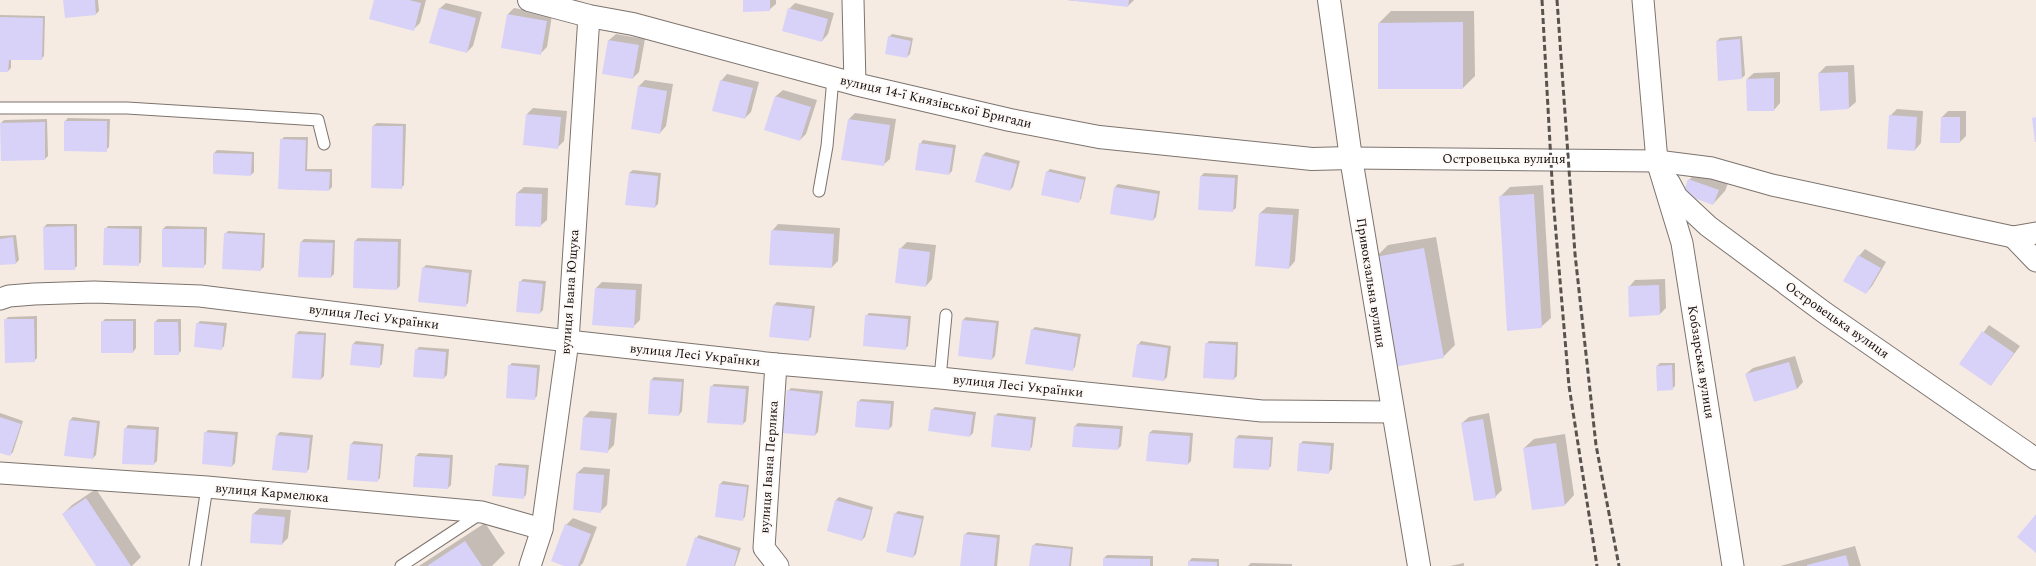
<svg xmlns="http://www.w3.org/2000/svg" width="2036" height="566" font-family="Spectral,serif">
  <rect width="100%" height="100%" fill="#f5ebe3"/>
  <g fill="#0003">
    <path d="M64,0H98L99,11L96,14L66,17Z"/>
    <path d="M375,0H426L420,23L414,29Z"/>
    <path d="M744,0H776V4L769,10Z"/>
    <path d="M1067,0H1134L1128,6Z"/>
    <path d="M446,3L482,12L473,46L467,52L439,9Z"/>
    <path d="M795,3L834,13L828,34L822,41L789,9Z"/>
    <path d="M514,8L552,15L547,47L540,54L508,14Z"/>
    <path d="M1391,11H1474L1475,76L1463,88L1379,23Z"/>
    <path d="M0,15L45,16L44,56L41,59H11V68L8,71H0Z"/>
    <path d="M616,34L645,39L639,72L633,78L603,73L609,40Z"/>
    <path d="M892,34L913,38L910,54L907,57L889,37Z"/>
    <path d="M1742,36L1745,75L1742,78L1717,41L1720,38Z"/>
    <path d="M1854,65L1856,102L1849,108L1821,109L1819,73L1826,66Z"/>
    <path d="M1780,72V103L1774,110L1747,79L1754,73Z"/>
    <path d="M727,74L759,82L751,112L745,118L721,81Z"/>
    <path d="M645,80L673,84L666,126L660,133L638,87Z"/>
    <path d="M783,90L817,100L806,134L800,140L766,130L776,96Z"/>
    <path d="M533,108L567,111L564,141L557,148L524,144L527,114Z"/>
    <path d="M1897,109L1923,111L1921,143L1915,150L1890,116Z"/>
    <path d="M1948,111H1966V136L1960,142L1942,117Z"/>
    <path d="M855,113L896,119L890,159L883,165L849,119Z"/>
    <path d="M68,118L110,119L109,147L106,150L65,121Z"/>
    <path d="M47,119L48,156L45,159L1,123L4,120Z"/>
    <path d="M377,123L406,124L404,185L401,188L373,126Z"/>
    <path d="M284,137H308L307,169H332V187L329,190L279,189L281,140Z"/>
    <path d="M923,140L956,145L952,171L949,174L920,144Z"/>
    <path d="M217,150L254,152V172L251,175L214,153Z"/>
    <path d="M986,152L1020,161L1013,187L1010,190L976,181L983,155Z"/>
    <path d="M1701,168L1730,178L1725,191L1713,204L1689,180Z"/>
    <path d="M1050,169L1086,177L1081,199L1078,202L1047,172Z"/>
    <path d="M633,170L661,173L658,204L655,207L629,173Z"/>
    <path d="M1204,173L1238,175L1236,208L1232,211L1199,209L1201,176Z"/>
    <path d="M1118,184L1160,191L1156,217L1153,220L1115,187Z"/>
    <path d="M1543,185L1551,318L1541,327L1500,197L1510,187Z"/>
    <path d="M524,187L548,188L547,220L540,226L517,193Z"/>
    <path d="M1267,207L1299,209L1295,261L1289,268L1260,213Z"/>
    <path d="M47,224H77V266L74,269L44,227Z"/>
    <path d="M778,224L840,228L838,261L832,267L772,231Z"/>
    <path d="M108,226H142L141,262L138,265L105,229Z"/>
    <path d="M166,226L207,227L206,264L203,267L163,229Z"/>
    <path d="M228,231L265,233L264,267L260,270L225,234Z"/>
    <path d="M16,235L19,260L16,263L0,264V236Z"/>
    <path d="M1436,237L1455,345L1443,357L1376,257L1388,245Z"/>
    <path d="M358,238L401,239L400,286L397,289L355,241Z"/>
    <path d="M304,239L335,240L334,274L331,277L301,242Z"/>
    <path d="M907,242L936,245L932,279L926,286L900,249Z"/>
    <path d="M1865,249L1886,262L1872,286L1866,293L1859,256Z"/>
    <path d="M426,265L472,270L468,303L465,306L423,268Z"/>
    <path d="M523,279L546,281L543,310L540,313L520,282Z"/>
    <path d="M1665,279L1666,308L1660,314L1629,287L1635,280Z"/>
    <path d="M602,282L642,284L640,320L633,327L596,288Z"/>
    <path d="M777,302L815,306L811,337L808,340L773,306Z"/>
    <path d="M869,313L911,316L908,346L905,349L866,316Z"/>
    <path d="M37,316V358L34,361L5,320L8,317Z"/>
    <path d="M966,317L999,321L995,356L992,359L959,355L963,320Z"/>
    <path d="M105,319H136V348L133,352L102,322Z"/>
    <path d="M158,319H181V351L178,354L155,322Z"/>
    <path d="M200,321L227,323L224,346L221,349L197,324Z"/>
    <path d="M1989,325L2020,346L1991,385L1961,363Z"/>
    <path d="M1035,327L1081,334L1075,367L1072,370L1032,330Z"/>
    <path d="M299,331L326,333L324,376L321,379L293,377L296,334Z"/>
    <path d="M356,341L384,344L382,364L379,367L353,344Z"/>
    <path d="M1141,341L1171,346L1167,377L1164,380L1138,345Z"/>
    <path d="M1209,341L1238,342L1237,376L1234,379L1206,344Z"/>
    <path d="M419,347L449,349L447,375L444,378L416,350Z"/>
    <path d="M1795,356L1803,382L1797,389L1746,374L1753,368Z"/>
    <path d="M512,363L540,365L537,396L534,399L509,366Z"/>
    <path d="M1660,363H1675V386L1672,389L1657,366Z"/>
    <path d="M654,377L684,379L682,411L679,415L649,413L651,380Z"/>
    <path d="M714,384L749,386L746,421L743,424L711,387Z"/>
    <path d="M791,388L823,391L818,432L815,435L788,391Z"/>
    <path d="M861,399L894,401L892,426L889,429L858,402Z"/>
    <path d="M935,407L976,412L973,433L970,436L932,410Z"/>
    <path d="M590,411L617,413L614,445L608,451L584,417Z"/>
    <path d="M0,413L23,421L13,452L10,455L0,451Z"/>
    <path d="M998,413L1036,417L1032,447L1029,450L995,416Z"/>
    <path d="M1489,413L1502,490L1495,497L1462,423L1469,417Z"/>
    <path d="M73,417L100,421L96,455L93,458L70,420Z"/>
    <path d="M1078,423L1123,426L1121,446L1118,449L1073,446L1075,426Z"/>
    <path d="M128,425L159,427L157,461L154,464L125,429Z"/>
    <path d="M208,430L238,432L235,463L232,466L205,433Z"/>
    <path d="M1153,430L1193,433L1191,461L1188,464L1147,460L1149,433Z"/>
    <path d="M280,432L313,435L309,469L306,472L274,470L277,435Z"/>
    <path d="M1565,434L1574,495L1565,505L1524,448L1534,439Z"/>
    <path d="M1239,435L1273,437L1271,466L1268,469L1234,467L1236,438Z"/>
    <path d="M354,441L383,444L380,478L377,481L351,444Z"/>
    <path d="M1303,441L1334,443L1332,469L1329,472L1300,444Z"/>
    <path d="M419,453L453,455L451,485L448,488L416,456Z"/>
    <path d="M499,463L529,465L526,495L523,498L496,466Z"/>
    <path d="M584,467L610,469L607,505L600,512L577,473Z"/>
    <path d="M723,481L749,485L745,517L742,520L720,484Z"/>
    <path d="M96,489L141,557L132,566H97L63,514L72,505Z"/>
    <path d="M839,497L873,507L865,537L862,540L836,500Z"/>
    <path d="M260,508L291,510L288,538L282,544L253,514Z"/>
    <path d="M898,511L924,516L916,554L913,557L895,514Z"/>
    <path d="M573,518L597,527L583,563L580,566H567L566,525Z"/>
    <path d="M485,523L505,553L492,566H419Z"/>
    <path d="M968,532L1000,535L997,566H961L964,535Z"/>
    <path d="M699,535L741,548L735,566H687L696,538Z"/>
    <path d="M1036,543L1073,547L1071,566H1031L1033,546Z"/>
    <path d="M1855,546L1861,566H1780Z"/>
    <path d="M1107,555L1153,556V566H1104V558Z"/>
    <path d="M1192,558L1219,559V566H1189V561Z"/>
    <path d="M1251,563L1292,564V566H1248Z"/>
    <path d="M1464,563V566H1450Z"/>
  </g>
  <g fill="#d9d2f8">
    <path d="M63,0H95L96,15L65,18Z"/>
    <path d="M374,0H409L421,3L414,31L369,19Z"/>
    <path d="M743,0H770V11L743,12Z"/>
    <path d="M1067,0H1129L1128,7Z"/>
    <path d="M439,8L476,18L467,53L429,43Z"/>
    <path d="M788,8L828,19L822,42L782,31Z"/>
    <path d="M507,14L547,21L541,55L501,48Z"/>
    <path d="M0,17L43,18L42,60H9L8,72H0Z"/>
    <path d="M1463,22V89H1378V23Z"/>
    <path d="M888,36L911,41L907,58L885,54Z"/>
    <path d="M1740,39L1742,79L1718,81L1716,41Z"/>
    <path d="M608,40L639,45L633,79L602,74Z"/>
    <path d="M1848,72L1849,109L1820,111L1818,73Z"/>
    <path d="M1774,78V111H1747L1746,79Z"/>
    <path d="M720,80L753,88L745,119L712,111Z"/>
    <path d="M638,86L667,91L660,134L631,129Z"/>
    <path d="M775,96L811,107L800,141L764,130Z"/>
    <path d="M526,114L561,117L558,149L523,145Z"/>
    <path d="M1889,115L1917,117L1915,151L1887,149Z"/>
    <path d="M1941,117H1960V143H1940Z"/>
    <path d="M2036,117V142H2035L2032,118Z"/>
    <path d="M848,119L890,125L884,166L841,160Z"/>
    <path d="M64,121H107V152L64,151Z"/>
    <path d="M45,122V160L1,161L0,123Z"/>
    <path d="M372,126H403L402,189L371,188Z"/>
    <path d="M280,139L306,140L305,171L330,172L329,191L278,189Z"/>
    <path d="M919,143L953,148L949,175L915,170Z"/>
    <path d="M213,153L252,154L251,176L213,174Z"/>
    <path d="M982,155L1017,164L1010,191L975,182Z"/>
    <path d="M1046,171L1084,180L1079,203L1041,195Z"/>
    <path d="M629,173L658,176L655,208L625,205Z"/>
    <path d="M1200,176L1235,178L1233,212L1198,210Z"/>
    <path d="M1688,179L1719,190L1713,205L1683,194Z"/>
    <path d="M1114,187L1158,194L1153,221L1110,214Z"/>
    <path d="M516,193L542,194L541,227L515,226Z"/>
    <path d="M1534,194L1542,328L1507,331L1499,196Z"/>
    <path d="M1259,213L1293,215L1289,269L1255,266Z"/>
    <path d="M74,226L75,270H44L43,227Z"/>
    <path d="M104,228L139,229V266L103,265Z"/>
    <path d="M162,229H204V268L162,267Z"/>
    <path d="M771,230L834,234L832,268L769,265Z"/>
    <path d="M224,233L263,235L261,271L222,269Z"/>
    <path d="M13,237L16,264L0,265V239Z"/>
    <path d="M354,241L398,242L397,290L353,288Z"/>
    <path d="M300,242L333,243L331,278L298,277Z"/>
    <path d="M899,248L930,252L926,287L895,283Z"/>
    <path d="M1424,248L1444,358L1394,367L1375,257Z"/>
    <path d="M1858,255L1881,268L1866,294L1843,281Z"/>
    <path d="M422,267L469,273L466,307L418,302Z"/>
    <path d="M519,281L543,284L540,314L516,312Z"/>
    <path d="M1659,285L1660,315L1629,317L1628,286Z"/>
    <path d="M595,288L636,290L634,328L592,325Z"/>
    <path d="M773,305L812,309L809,341L769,337Z"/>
    <path d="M865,315L908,319L906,350L863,346Z"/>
    <path d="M4,319H34L35,362L5,363Z"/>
    <path d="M962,320L996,323L992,360L958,356Z"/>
    <rect x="101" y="321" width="32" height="32"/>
    <path d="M154,322H178L179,355H154Z"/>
    <path d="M196,323L224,326L222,350L194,347Z"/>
    <path d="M1031,329L1078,337L1073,371L1025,364Z"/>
    <path d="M1982,331L2014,353L1991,386L1959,364Z"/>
    <path d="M295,334L324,335L321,380L292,378Z"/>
    <path d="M1205,343L1236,345L1234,380L1203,378Z"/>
    <path d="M352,344L381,346L380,368L350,365Z"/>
    <path d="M1137,344L1168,348L1164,381L1132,377Z"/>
    <path d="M415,349L446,352L444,379L413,377Z"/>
    <path d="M1789,362L1797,389L1754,402L1745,374Z"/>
    <path d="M508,365L537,368L535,400L506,398Z"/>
    <path d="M1672,365L1673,390L1657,391L1656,366Z"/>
    <path d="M650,380L682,382L679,416L648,414Z"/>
    <path d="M710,386L746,389L743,425L707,423Z"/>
    <path d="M787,390L820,394L815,436L782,433Z"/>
    <path d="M857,401L891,404L889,430L855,427Z"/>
    <path d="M931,409L973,415L970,437L928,431Z"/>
    <path d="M994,415L1033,420L1030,451L991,447Z"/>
    <path d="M0,417L21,424L10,456L0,453Z"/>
    <path d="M583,417L611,419L608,453L580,450Z"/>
    <path d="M1483,419L1496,498L1474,501L1461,423Z"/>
    <path d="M69,420L97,423L93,459L64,456Z"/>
    <path d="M1074,426L1120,429L1118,450L1072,447Z"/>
    <path d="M124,428L156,430L154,465L122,464Z"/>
    <path d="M204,432L235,435L232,467L202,464Z"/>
    <path d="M1149,433L1190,436L1188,465L1146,461Z"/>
    <path d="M276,435L310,438L307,473L272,470Z"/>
    <path d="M1235,438L1271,440L1269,470L1233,468Z"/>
    <path d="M1299,443L1331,446L1329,474L1297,471Z"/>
    <path d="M1556,443L1565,506L1532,510L1523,448Z"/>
    <path d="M350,444L381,446L378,482L347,480Z"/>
    <path d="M415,456L450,458L448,489L413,487Z"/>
    <path d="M495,465L526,468L524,499L492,496Z"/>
    <path d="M576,473L604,475L601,513L573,510Z"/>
    <path d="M719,484L747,487L743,521L715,517Z"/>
    <path d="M86,498L131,566H96L62,514Z"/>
    <path d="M835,500L871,510L862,541L827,531Z"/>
    <path d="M894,513L922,519L913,558L886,552Z"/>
    <path d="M252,514L285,517L282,545L250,543Z"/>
    <path d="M2036,514V553L2017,537Z"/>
    <path d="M565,524L591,534L578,566H564L551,561Z"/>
    <path d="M964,534L997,538L994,566H960Z"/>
    <path d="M695,537L738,551L734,566H686Z"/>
    <path d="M465,541L482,566H427Z"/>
    <path d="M1032,545L1071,549L1069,566H1029Z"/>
    <path d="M1846,555L1849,566H1807V565Z"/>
    <path d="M1103,558L1150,559V566H1103Z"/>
    <path d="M1188,561L1217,562V566H1188Z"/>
  </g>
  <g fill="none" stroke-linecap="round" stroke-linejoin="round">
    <g stroke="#7d736d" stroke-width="13">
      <g id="lane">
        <path d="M0,108H127L318,120L324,144"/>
        <path d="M819,191L827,146L833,78"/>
        <path d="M940,378L946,315"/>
        <path d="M195,566L207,487"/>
        <path d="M401,566L480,514"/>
      </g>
    </g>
    <g stroke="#7d736d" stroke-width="23">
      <g id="street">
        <path d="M853,0L855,84"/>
        <path d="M1643,0L1657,161L1682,243L1733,566"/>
        <path d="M1351,158L1657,161L1712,168L1772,185L2013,237L2036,233"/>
        <path d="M1669,182L1677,197L1708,226L1825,313L2036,459"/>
        <path d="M2013,237L2036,261"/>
        <path d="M0,299L9,296L34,294L94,292L200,296L568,341L776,364L940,378L1262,411L1392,412"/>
        <path d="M776,364L764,548L778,566"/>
        <path d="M0,473L207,487L482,512L542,529"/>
        <path d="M530,566L542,529L568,341L589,16"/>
      </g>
    </g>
    <g stroke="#7d736d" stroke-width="24">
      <g id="secondary">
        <path d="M529,0L589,16L633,24L855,84L1010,120L1099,137L1312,159L1351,158"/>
        <path d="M1329,0L1351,158L1419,566"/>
      </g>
    </g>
    <use href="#lane" stroke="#fff" stroke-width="11"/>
    <use href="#street" stroke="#fff" stroke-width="21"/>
    <use href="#secondary" stroke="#fff" stroke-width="22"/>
    <g stroke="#59534f" stroke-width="3" stroke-dasharray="6 3" stroke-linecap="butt">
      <path d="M1542,0L1553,198L1569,386L1597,566"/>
      <path d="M1557,0L1575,254L1596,445L1619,566"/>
    </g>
  </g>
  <g text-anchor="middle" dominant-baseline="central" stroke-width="4" stroke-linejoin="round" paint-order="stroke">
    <g font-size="13" fill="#120e0c" stroke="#fef9f6">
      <text transform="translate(936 102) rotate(13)">вулиця 14-ї Князівської Бригади</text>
      <text x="1504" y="159">Островецька вулиця</text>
      <text transform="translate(1371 283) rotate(81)">Привокзальна вулиця</text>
      <text transform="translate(570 292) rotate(-86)">вулиця Івана Ющука</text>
      <text transform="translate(374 317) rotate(7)">вулиця Лесі Українки</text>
      <text transform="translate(1837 320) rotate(35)">Островецька вулиця</text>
      <text transform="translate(695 355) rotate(6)">вулиця Лесі Українки</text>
      <text transform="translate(1701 362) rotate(81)">Кобзарська вулиця</text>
      <text transform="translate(1018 386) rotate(6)">вулиця Лесі Українки</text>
      <text transform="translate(769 467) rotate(-86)">вулиця Івана Перлика</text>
      <text transform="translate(272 493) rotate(5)">вулиця Кармелюка</text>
    </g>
  </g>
</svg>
